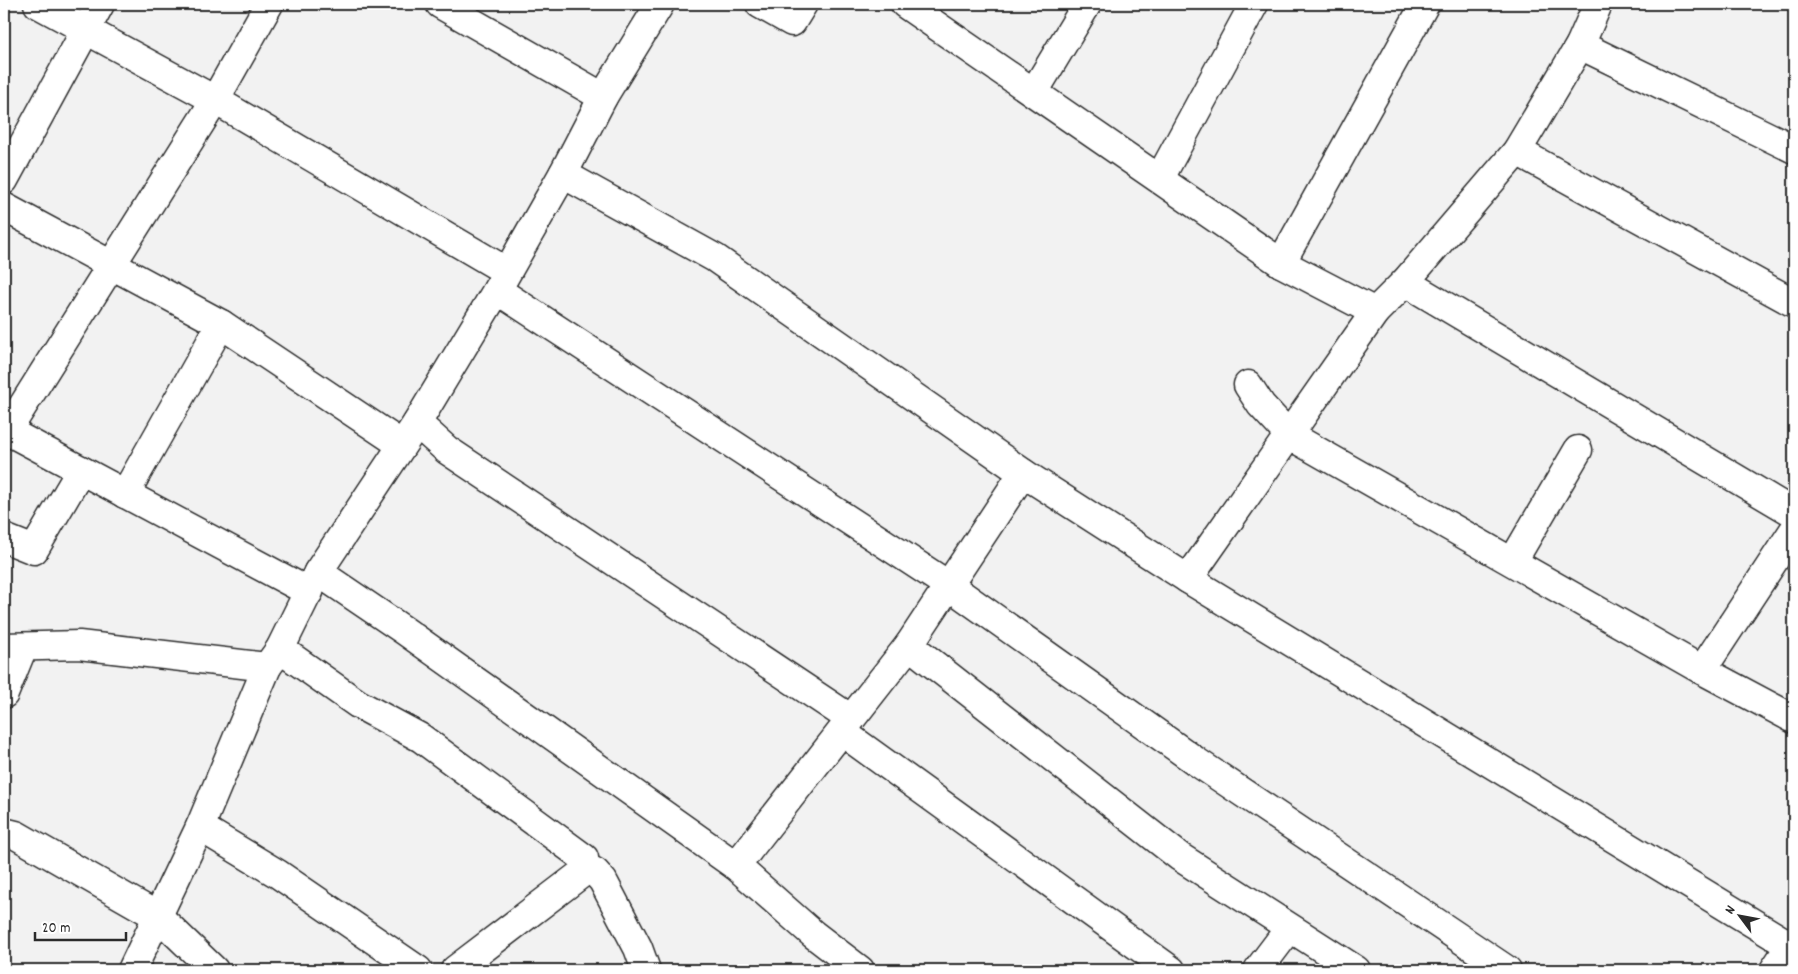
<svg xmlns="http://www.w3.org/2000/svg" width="1798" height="974" font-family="Dekko,sans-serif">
  <rect width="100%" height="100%" fill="#f2f2f2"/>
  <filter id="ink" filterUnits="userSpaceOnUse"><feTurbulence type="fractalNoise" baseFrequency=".02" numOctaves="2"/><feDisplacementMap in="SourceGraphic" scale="10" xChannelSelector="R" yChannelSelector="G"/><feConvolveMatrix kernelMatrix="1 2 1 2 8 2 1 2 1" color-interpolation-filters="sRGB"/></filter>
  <g filter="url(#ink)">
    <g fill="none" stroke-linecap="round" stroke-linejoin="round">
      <g stroke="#2b2b2b" stroke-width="31">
        <g id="street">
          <path d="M38,4L215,100L506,271"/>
          <path d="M440,4L603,97"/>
          <path d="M760,4L792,22L803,4"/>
          <path d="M905,4L1281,263L1375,312L1405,282L1517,151"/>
          <path d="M1598,4L1580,45L1517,151L1794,303"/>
          <path d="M1580,45L1794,149"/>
          <path d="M1034,92L1087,4"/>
          <path d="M563,174L715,258L1023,473L909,645L736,866"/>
          <path d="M1160,178L1254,4"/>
          <path d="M4,180L100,4"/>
          <path d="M4,207L221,324"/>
          <path d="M1281,263L1425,4"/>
          <path d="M1405,282L1794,513"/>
          <path d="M497,290L948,585L1197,762L1507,970"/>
          <path d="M1248,385L1261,405L1289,435L1702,670L1794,719"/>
          <path d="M417,423L447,450L851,719"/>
          <path d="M4,429L309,592"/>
          <path d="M7,431L215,100L269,4"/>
          <path d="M1023,473L1188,579L1794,948"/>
          <path d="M125,494L221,324L402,445"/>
          <path d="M4,538L34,550L81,470"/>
          <path d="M1513,561L1578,450"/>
          <path d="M318,572L405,631L736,866L813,934L860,970"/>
          <path d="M1188,579L1375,312"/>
          <path d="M909,645L1180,857L1356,970"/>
          <path d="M4,647L79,645L267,667"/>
          <path d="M280,649L358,704L421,738L584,858L585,867L581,874L455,970"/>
          <path d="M1702,670L1794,530"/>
          <path d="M4,694L23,647"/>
          <path d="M842,732L1171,970"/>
          <path d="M200,827L278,874L418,970"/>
          <path d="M4,832L16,835L159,917L214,970"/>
          <path d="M585,867L595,872L603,881L638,948L646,970"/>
          <path d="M132,970L200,827L267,667L280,649L318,572L417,423L497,290L563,174L603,97L660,4"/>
          <path d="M1258,970L1289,929"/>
          <path d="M1774,970L1794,940"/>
        </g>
      </g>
      <use href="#street" stroke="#fff" stroke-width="28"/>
    </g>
  </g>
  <rect width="1798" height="974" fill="none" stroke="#fff" stroke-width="20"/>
  <rect x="10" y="10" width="1778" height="954" fill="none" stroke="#2b2b2b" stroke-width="2" filter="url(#ink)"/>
  <g transform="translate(1740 916) rotate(302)" stroke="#ffffff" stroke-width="4" paint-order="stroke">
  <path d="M0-4L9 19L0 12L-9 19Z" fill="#2b2b2b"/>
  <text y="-8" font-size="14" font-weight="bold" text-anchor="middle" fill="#2b2b2b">N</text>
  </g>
  <path d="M35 932v8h91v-8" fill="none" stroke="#2b2b2b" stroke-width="2.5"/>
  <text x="42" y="932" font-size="15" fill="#2b2b2b" stroke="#ffffff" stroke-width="4" paint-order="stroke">20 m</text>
</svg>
